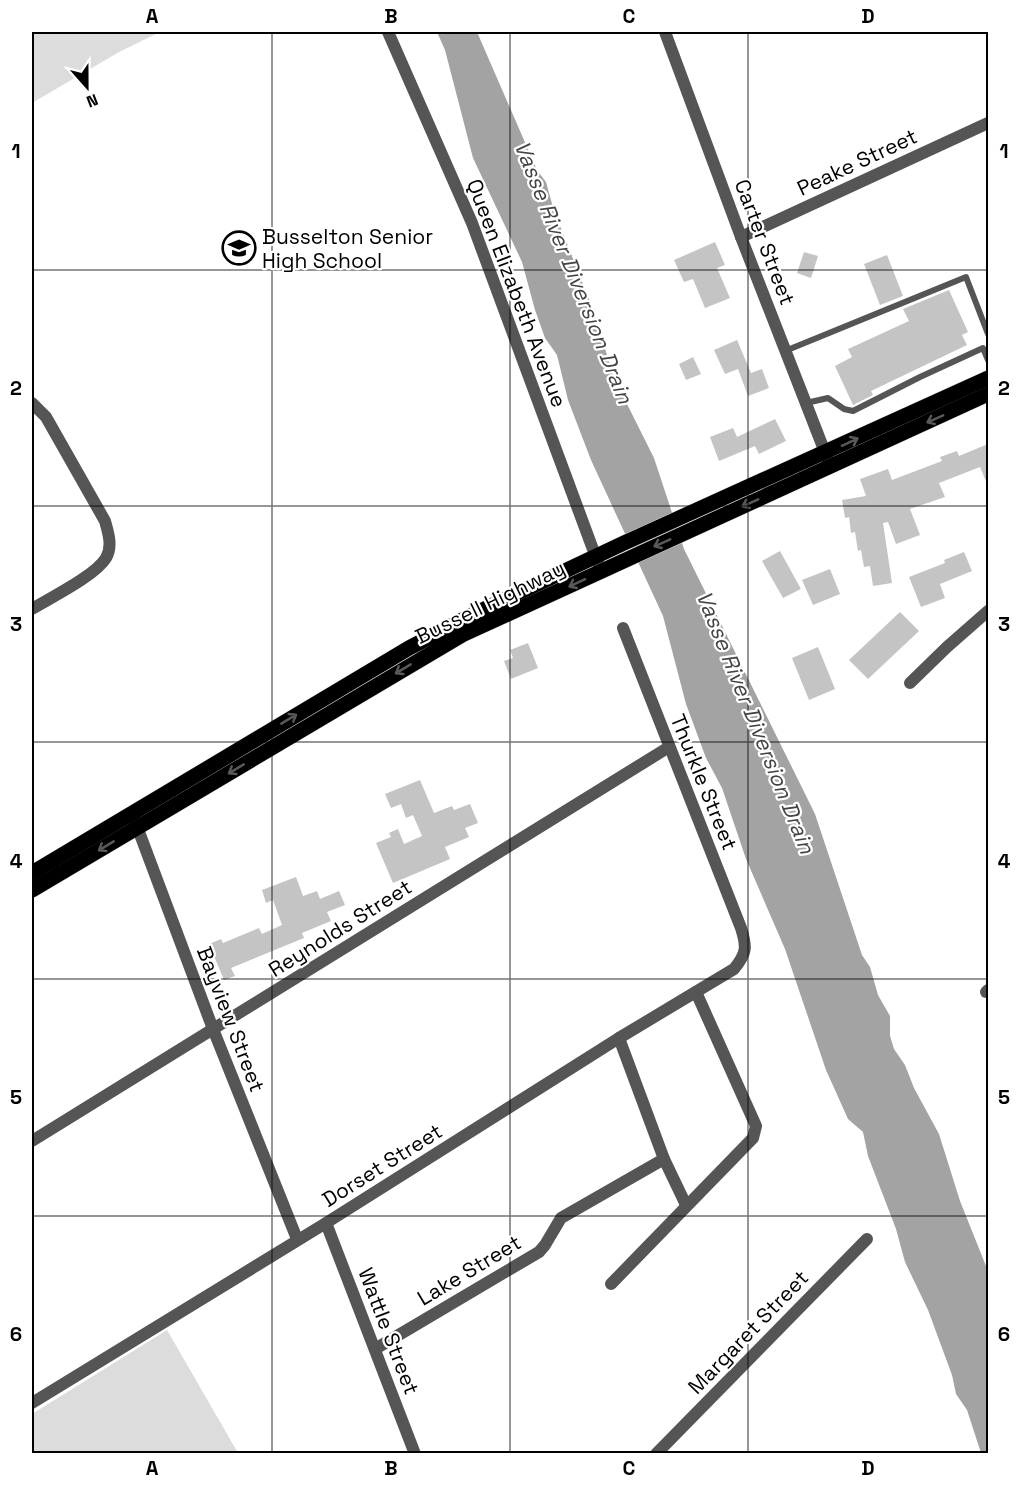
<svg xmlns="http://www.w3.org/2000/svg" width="1020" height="1485" font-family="'Space Grotesk',sans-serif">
  <rect width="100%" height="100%" fill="#fff"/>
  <g fill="#dcdcdc">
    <path d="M32,32H160L119,52L32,103Z"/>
    <path d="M167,1330L238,1453H32V1414Z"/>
  </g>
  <path fill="#a3a3a3" d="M437,32H477L537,170L546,182L554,211L595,314L613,376L654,458L684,549L815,814L862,955L870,967L878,995L890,1016V1036L894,1049L905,1065L914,1088L939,1134L960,1201L988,1271V1453H981L967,1410L956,1394L952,1375L928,1310L905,1262L896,1229L868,1156L863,1132L848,1119L826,1070L785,949L746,859L722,788L706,758L686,704L663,616L591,460L568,400L557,355L545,338L535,310L522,262L473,158L445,50Z"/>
  <g fill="#c4c4c4">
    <path d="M715,242L725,265L717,268L730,298L705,308L693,279L684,282L674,260Z"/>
    <path d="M804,252L818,256L811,278L797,273Z"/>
    <path d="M887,255L903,296L880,305L864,264Z"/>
    <path d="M949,290L968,332L962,335L967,345L871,391L873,395L853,405L835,366L852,357L848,349L909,321L903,309Z"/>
    <path d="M737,340L751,373L762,369L769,388L748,396L738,369L725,374L714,350Z"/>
    <path d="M693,357L701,374L686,380L679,364Z"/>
    <path d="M775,419L786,441L759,454L755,446L719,461L710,437L733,428L737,437Z"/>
    <path d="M988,444V486L980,467L939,483L945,497L910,509L920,535L896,544L888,522L883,523L892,583L873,586L870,566L864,567L861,550L858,551L855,532L851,533L849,517L845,518L842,500L866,496L860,479L888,469L892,480L942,461L940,457L957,451L959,456Z"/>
    <path d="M780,551L801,589L783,598L762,561Z"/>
    <path d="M964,552L972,571L940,584L945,598L921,607L909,577L945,563L944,560Z"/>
    <path d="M830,569L840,594L813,605L802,580Z"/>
    <path d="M900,612L919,631L868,679L849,660Z"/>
    <path d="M528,643L538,668L511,679L504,661L513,658L510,650Z"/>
    <path d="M818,647L835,689L809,700L792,658Z"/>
    <path d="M420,780L434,813L452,806L454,810L470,804L478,823L465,828L469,837L445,847L450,859L393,883L376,843L391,837L389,833L398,829L404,844L422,836L413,815L406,818L401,804L391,808L385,794Z"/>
    <path d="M296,877L303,896L317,891L320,899L339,891L345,905L327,912L331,921L302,933L304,938L231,968L235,976L224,980L209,944L221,939L223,943L259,928L262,934L282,925L273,900L266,903L262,890Z"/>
  </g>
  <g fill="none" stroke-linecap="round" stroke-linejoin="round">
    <g stroke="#dbdbdb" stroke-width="16">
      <g id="primary">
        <path d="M32,873L409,648L474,614L624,543L988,378"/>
        <path d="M32,890L462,635L988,394"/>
      </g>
    </g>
    <g stroke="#555" stroke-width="6">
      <path d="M785,351L966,277L988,334"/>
      <path d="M806,403L828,398L844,409L853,411L920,377L983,348L988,360"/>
    </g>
    <g stroke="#555" stroke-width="12">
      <path d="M665,32L741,237L828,460"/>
      <path d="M741,237L988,123"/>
      <path d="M32,403L46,417L105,521C108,532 113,546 106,558C95,576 50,598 32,609"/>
      <path d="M910,683L947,647L988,611"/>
      <path d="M135,821L213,1029L297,1239"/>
      <path d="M986,992L988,990"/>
      <path d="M619,1038L664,1159L686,1205"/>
      <path d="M32,1141L669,747"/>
      <path d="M326,1223L415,1454"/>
      <path d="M611,1284L753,1138L756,1126L696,992"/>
      <path d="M375,1349L539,1252L545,1245L561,1218L664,1159"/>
      <path d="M32,1403L326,1223L619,1038L734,969C747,953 747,947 741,928L623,628"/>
      <path d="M656,1454L867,1239"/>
    </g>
    <path stroke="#555" stroke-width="12" d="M388,32L472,223L601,571"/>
    <use href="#primary" stroke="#000" stroke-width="15"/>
  </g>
  <defs><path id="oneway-shaft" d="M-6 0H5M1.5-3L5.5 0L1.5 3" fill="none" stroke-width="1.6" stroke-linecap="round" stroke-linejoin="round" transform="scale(1.5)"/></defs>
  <g stroke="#595959">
    <use href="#oneway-shaft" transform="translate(935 419) rotate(156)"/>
    <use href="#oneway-shaft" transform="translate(850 442) rotate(-25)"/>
    <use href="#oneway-shaft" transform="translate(750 503) rotate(156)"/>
    <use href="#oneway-shaft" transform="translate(662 543) rotate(156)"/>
    <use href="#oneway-shaft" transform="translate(577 583) rotate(155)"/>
    <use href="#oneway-shaft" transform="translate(403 669) rotate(149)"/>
    <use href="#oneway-shaft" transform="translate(289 719) rotate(-31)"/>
    <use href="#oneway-shaft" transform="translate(236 769) rotate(149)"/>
    <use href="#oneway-shaft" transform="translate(106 846) rotate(149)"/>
  </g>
  <path fill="none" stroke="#000" stroke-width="1.5" stroke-opacity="0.55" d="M272,32V1454M510,32V1454M748,32V1454M32,270H988M32,506H988M32,742H988M32,979H988M32,1216H988"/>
  <defs>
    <g id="school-ring" transform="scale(1.725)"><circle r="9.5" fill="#fff" stroke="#000" stroke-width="1.5"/><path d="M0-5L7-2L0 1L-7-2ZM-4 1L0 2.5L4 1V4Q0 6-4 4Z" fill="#000"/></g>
  </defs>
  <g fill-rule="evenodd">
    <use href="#school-ring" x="239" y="248"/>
  </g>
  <g text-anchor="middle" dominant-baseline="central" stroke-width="4.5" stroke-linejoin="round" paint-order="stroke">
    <g font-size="21" fill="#000" stroke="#fff">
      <text transform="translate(857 162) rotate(-25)">Peake Street</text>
      <text transform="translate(765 242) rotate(69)">Carter Street</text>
      <text transform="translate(517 293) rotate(69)">Queen Elizabeth Avenue</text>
      <text transform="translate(490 602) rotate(-26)">Bussell Highway</text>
      <text transform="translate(704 782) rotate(68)">Thurkle Street</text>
      <text transform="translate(340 928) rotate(-32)">Reynolds Street</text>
      <text transform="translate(231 1019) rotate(69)">Bayview Street</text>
      <text transform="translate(382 1165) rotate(-32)">Dorset Street</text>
      <text transform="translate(469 1270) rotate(-31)">Lake Street</text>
      <text transform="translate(389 1331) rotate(69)">Wattle Street</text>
      <text transform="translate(748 1332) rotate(-46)">Margaret Street</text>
    </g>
    <g font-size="21" fill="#000" stroke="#fff" text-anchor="start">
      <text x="262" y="236">Busselton Senior<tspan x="262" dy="24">High School</tspan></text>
    </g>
    <g font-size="22" font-style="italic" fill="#444" stroke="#fff">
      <text transform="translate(574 272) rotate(68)">Vasse River Diversion Drain</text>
      <text transform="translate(756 722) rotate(68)">Vasse River Diversion Drain</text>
    </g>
  </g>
  <rect width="1020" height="1485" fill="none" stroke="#ffffff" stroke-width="66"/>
  <g transform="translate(87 87) rotate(159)" stroke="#ffffff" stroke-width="4.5" paint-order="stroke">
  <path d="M0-4.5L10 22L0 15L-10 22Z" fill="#000000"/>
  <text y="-9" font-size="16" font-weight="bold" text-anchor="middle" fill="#000000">N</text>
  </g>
  <rect x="33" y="33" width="954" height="1419" fill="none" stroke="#000" stroke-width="2"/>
  <g font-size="20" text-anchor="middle" font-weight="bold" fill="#000">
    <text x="152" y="23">A</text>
    <text x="391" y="23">B</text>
    <text x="629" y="23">C</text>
    <text x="868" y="23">D</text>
    <text x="16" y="158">1</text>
    <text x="1004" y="158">1</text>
    <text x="16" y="395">2</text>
    <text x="1004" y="395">2</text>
    <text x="16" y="631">3</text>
    <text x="1004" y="631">3</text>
    <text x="16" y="868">4</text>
    <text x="1004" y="868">4</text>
    <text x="16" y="1104">5</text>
    <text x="1004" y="1104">5</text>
    <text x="16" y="1341">6</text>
    <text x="1004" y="1341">6</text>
    <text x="152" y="1475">A</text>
    <text x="391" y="1475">B</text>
    <text x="629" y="1475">C</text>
    <text x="868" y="1475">D</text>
  </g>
</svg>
